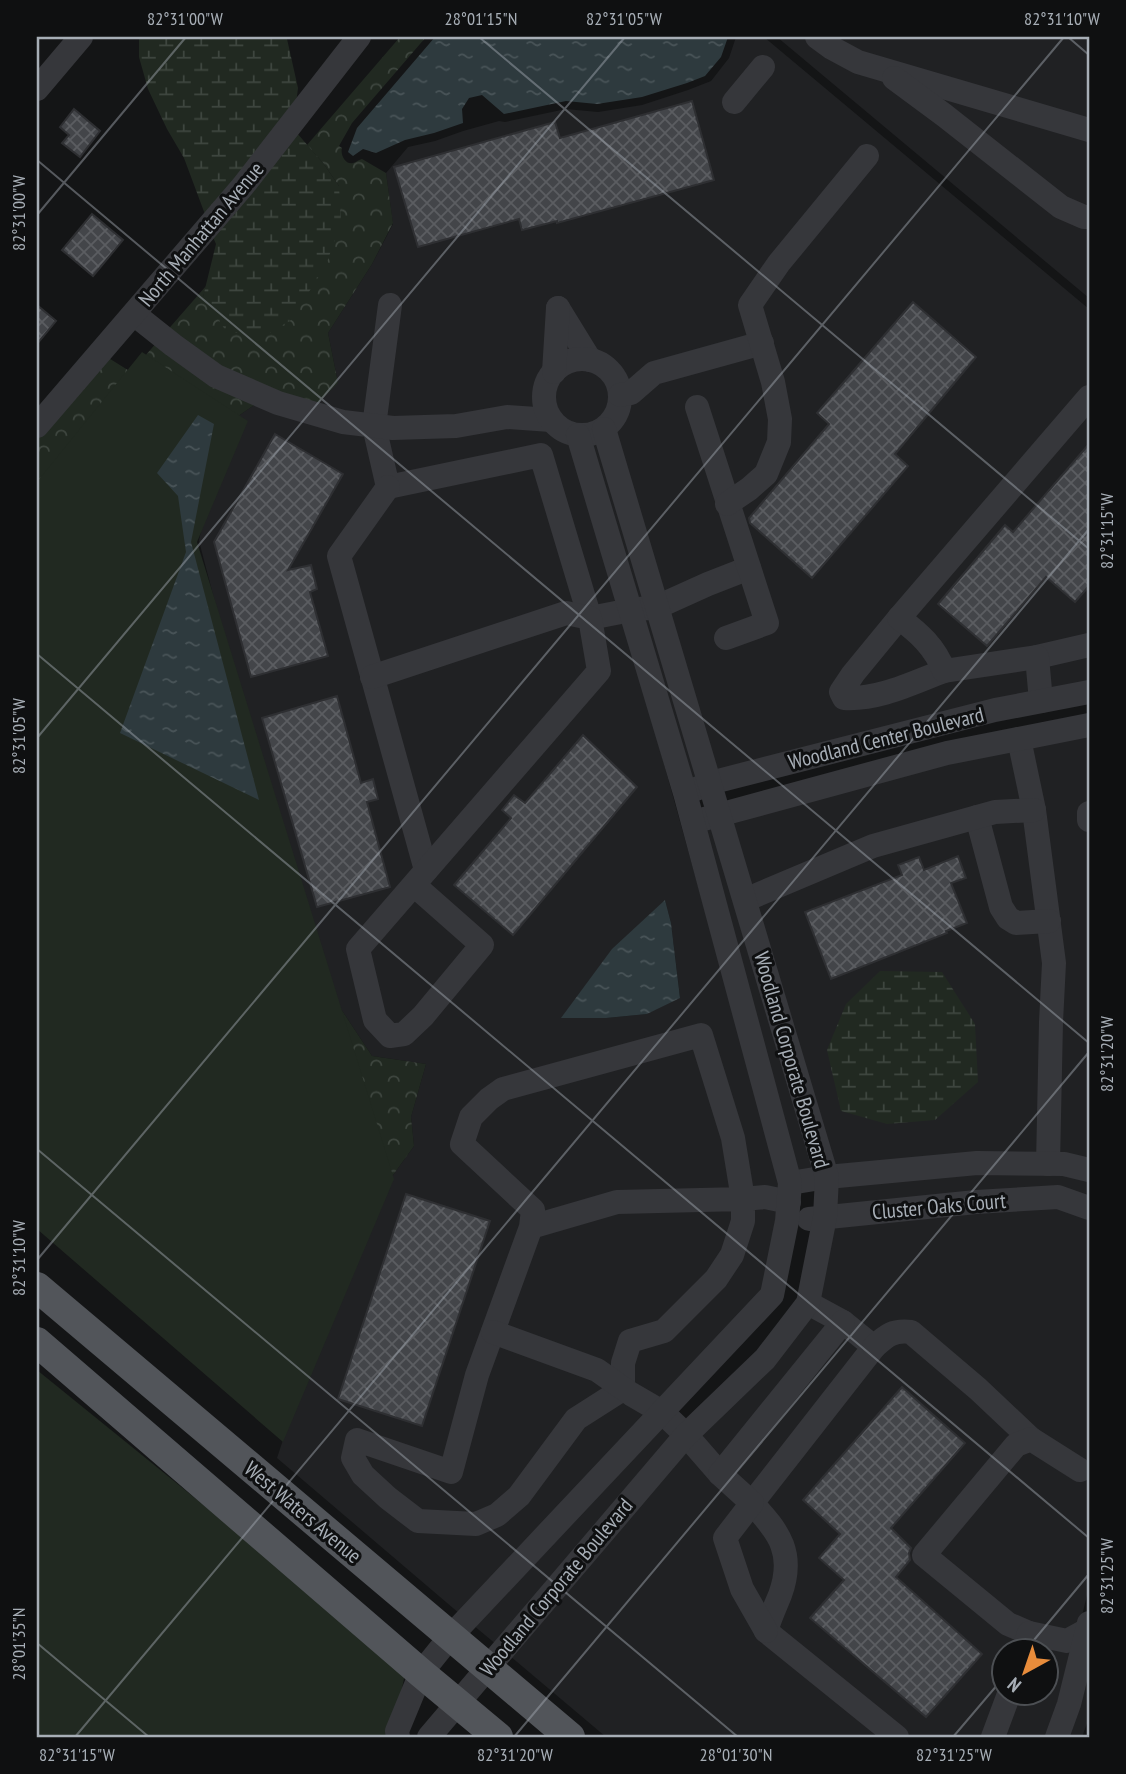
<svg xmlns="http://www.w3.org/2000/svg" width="1126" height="1774" font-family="'PT Sans Narrow',sans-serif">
  <defs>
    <pattern id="forest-crowns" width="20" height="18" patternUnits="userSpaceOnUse" patternTransform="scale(1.75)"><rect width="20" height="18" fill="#212921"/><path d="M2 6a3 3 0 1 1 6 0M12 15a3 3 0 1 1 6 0" fill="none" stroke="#3e463f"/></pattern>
    <pattern id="wetland-marsh" width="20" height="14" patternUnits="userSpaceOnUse" patternTransform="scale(1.75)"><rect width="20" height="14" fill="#212921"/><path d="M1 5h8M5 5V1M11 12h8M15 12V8" fill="none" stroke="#3e463f"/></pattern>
    <pattern id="water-ripples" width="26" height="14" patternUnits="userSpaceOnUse" patternTransform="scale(1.75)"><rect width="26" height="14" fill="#2e3a3e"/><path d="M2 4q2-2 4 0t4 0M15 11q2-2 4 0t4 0" fill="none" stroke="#495458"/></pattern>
    <pattern id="building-cross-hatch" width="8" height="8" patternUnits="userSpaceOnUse" patternTransform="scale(1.75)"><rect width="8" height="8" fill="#434549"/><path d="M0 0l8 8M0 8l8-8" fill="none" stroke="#5b5d61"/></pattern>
  </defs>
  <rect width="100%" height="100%" fill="#141516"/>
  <g fill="#202123" fill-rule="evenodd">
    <path d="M736,37H764L1089,309V683L716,772L610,417L594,424L699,778L691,781L584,424L567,431L622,613L781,1184L764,1291L460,1614L277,1458L336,1280L370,1207L414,1146L411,1117L426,1064L372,1056L337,1003L242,706L199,541L207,497L231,421L260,401L338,383L328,333L372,264L393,224L386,173L408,147L435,141L463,131L499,121L505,122L566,109L598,112L642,105L688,90L711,81L729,58ZM665,900L671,923L680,997L647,1014L606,1018H562Z"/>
    <path d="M777,37H1089V298Z"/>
    <path d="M1089,734V1161L834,1168L730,820L948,762Z"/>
    <path d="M713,825L815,1170L797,1172L704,828Z"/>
    <path d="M976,1172L1062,1173L1089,1180V1199L835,1207L836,1185Z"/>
    <path d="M1056,1206L1089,1218V1587L1061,1702L1047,1737H606L510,1656L692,1441L771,1366L832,1225ZM1004,1652H1046V1694H1004Z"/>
    <path d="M661,1425L673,1436L497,1645L473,1625Z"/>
    <path d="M1089,1659V1718L1082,1737H1065Z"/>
  </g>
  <path fill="url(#forest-crowns)" d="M400,37H426L352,123L339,146L342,148C340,154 345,165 353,163C355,163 360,159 362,159L386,173L393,223L372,264L328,333L338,383L308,413L260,401L231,421L151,470L337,1003L372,1056L426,1064L411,1117L414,1146L370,1207L79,513L37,478V439L107,357L131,372L206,286L203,297L339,186L323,163L307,145Z"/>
  <g fill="url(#wetland-marsh)">
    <path d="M139,37H284L287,39L298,88L296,104L206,217L184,158L167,129L148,89L139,57Z"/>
    <path d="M296,132L323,163L339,186L341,222L326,265L291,320L263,337L226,331L203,297L216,244L212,235Z"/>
    <path d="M880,971L942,972L975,1024L978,1082L935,1120L887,1124L841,1111L827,1050L846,1004Z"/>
  </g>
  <g fill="#212921">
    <path d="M142,352L248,421L197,542L394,1179L283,1442L37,1229V482Z"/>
    <path d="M37,1370L406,1669L392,1737H37Z"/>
  </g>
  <g fill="url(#water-ripples)">
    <path d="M435,37H728L721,57L705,76L687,83L642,97L597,104L566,101L504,114L482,95L469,98L462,109L463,123L434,133L405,140L376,153L363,149L353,156L348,152L357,128Z"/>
    <path d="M198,415L214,424L191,542L259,800L120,733L186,552L178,496L157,473Z"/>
    <path d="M665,900L671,923L680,998L647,1014L606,1018H561L612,949Z"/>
  </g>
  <g fill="url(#building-cross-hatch)" stroke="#2e2f32" stroke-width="2">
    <path d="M692,101L714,180L557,223V221L522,230L519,219L418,247L394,167L555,122L560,138Z"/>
    <path d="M74,109L100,131L80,157L62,143L69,135L60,127Z"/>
    <path d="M92,214L123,240L93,276L62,250Z"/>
    <path d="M913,302L976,357L895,454L908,466L812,578L750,523L749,518L829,424L817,413Z"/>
    <path d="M37,305L56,321L37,344Z"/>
    <path d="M275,434L343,474L288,570L311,565L317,589L310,592L328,656L251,677L214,542Z"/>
    <path d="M1089,444V586L1075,602L1046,577L987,646L938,604L1005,525L1013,532Z"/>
    <path d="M337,696L361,783L373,779L378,799L367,802L390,887L317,907L262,718Z"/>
    <path d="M583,735L637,787L513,935L454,885L511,818L502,810L514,795L525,803Z"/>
    <path d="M958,856L966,878L951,883L967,923L946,931L947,933L831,979L805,912L902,875L898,865L919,857L924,870Z"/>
    <path d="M406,1194L490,1221L422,1426L338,1399Z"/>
    <path d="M902,1387L965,1443L891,1528L911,1548L909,1553L910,1560L896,1577L982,1654L926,1717L810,1618L844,1580L819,1558L840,1534L803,1500Z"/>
  </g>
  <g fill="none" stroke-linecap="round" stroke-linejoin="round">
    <g stroke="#36373b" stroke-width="24">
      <path d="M817,37L832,48L858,62L1089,130"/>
      <path d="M894,78L944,115L1061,207L1084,217H1089"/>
      <path d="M37,89L81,37"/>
      <path d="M734,102L763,67"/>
      <path d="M390,305L374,426L388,487L541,455L590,618L631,610L657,607L708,584L749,568"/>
      <path d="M558,308L590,360"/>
      <path d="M134,314L173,345L216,376L278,403L343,422L393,428L456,426L507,417L551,420"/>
      <circle cx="582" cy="397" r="38"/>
      <path d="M554,372L558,308"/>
      <path d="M620,395L631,393L654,373L762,343"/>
      <path d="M697,407L767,623L726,638"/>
      <path d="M37,426L243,186L359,37"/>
      <path d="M388,487L339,556L426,870"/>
      <path d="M727,504L749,489L766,474L779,442L780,419L773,382L750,305L779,263L867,156"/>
      <path d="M899,618L853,674L841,692L844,698C879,700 912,683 944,671"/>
      <path d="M1037,657L1089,645"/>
      <path d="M372,677L566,613L590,618L599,671L358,949L375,1020L390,1036L404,1034L423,1016L482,945L414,885"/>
      <path d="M1041,701L1037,657L944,671C935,647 919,633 899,618L1089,397"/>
      <path d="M1019,739L1034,810L1054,963L1051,1022L1048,1164"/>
      <path d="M696,789L710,783L995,710L1089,692"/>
      <path d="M1089,813V820"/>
      <path d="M977,817L1001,907L1008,918L1016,923L1049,921"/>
      <path d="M704,819L947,753L1089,725"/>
      <path d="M745,900L873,846L995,812L1034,810"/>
      <path d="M790,1183L827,1177L977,1163L1064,1164L1089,1170"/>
      <path d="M809,1219L976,1202L1058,1197L1089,1208"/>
      <path d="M531,1227L617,1202L743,1199V1221L732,1255L716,1279L664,1331L630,1341L623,1363V1389L576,1419L519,1496L497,1515L476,1524L418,1521L388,1498L363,1475L353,1458L357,1440L451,1472L477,1375L531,1227L533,1210L462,1144L471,1117L489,1099L503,1089L701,1035L733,1138L743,1199L765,1197L789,1202"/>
      <path d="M808,1303L843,1322L874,1347L752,1503C780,1533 795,1554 780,1595C775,1607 770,1618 766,1631L897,1737"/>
      <path d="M493,1332L597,1370L631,1394L662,1412L686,1435L720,1474L752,1503L725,1538L742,1589L766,1631"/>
      <path d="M874,1347C887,1335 893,1330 911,1332L978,1389L1031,1439"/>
      <path d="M720,1474L843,1322"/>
      <path d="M1029,1633L1008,1624L924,1555L1016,1445L1031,1439L1080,1470"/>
      <path d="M1023,1652L1029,1633L1067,1641L1089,1629"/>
      <path d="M398,1737L397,1731L421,1673L450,1637L772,1295L787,1221L790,1183L685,793L578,435"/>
      <path d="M429,1737L686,1435L765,1359L808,1303L825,1217L827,1177L604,429"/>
      <path d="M993,1737L1009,1694"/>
      <path d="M1057,1737L1069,1704L1089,1623"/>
    </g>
    <g stroke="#52555a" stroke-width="30">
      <path d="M37,1287L570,1737"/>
      <path d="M37,1342L421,1673L498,1737"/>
    </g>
  </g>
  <path fill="none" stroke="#a7aeb6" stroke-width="2" stroke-opacity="0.45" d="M479,37L1089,549M1068,37L1089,55M37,160L1089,1043M37,215L186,37M37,654L1089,1538M37,738L625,37M37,1149L738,1737M37,1260L1064,37M37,1643L149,1737M1024,1652L1089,1574M75,1737L1089,529M514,1737L1089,1052M953,1737L1004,1677"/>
  <g text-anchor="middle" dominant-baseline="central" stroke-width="6" stroke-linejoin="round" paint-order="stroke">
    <g font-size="21" fill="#a7aeb6" stroke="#0f1011">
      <text transform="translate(201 234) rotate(-50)">North Manhattan Avenue</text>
      <text transform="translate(886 738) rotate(-14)">Woodland Center Boulevard</text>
      <text transform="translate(792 1060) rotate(74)">Woodland Corporate Boulevard</text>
      <text transform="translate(939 1206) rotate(-5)">Cluster Oaks Court</text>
      <text transform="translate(303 1512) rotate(40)">West Waters Avenue</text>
      <text transform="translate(556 1587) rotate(-50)">Woodland Corporate Boulevard</text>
    </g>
  </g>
  <rect width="1126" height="1774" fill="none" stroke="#0f1011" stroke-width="77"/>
  <g transform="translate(1025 1672) rotate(220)"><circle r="33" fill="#0f1011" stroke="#4c4f53" stroke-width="2"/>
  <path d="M0-5L12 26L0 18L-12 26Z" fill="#e88c3b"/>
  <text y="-10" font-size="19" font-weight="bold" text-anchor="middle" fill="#a7aeb6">N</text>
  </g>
  <rect x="38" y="38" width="1050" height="1698" fill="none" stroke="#a7aeb6" stroke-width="2.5"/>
  <g font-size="18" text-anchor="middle" fill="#a7aeb6">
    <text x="185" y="25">82°31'00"W</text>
    <text x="481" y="25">28°01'15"N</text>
    <text x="624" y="25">82°31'05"W</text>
    <text x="1062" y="25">82°31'10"W</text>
    <text transform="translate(19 213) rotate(-90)" y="6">82°31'00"W</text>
    <text transform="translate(1107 531) rotate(-90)" y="6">82°31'15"W</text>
    <text transform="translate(19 736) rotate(-90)" y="6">82°31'05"W</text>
    <text transform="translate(1107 1054) rotate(-90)" y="6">82°31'20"W</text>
    <text transform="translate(19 1258) rotate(-90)" y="6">82°31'10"W</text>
    <text transform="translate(1107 1576) rotate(-90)" y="6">82°31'25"W</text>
    <text transform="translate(19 1644) rotate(-90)" y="6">28°01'35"N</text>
    <text x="77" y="1761">82°31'15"W</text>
    <text x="515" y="1761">82°31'20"W</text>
    <text x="736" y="1761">28°01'30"N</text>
    <text x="954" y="1761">82°31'25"W</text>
  </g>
</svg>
